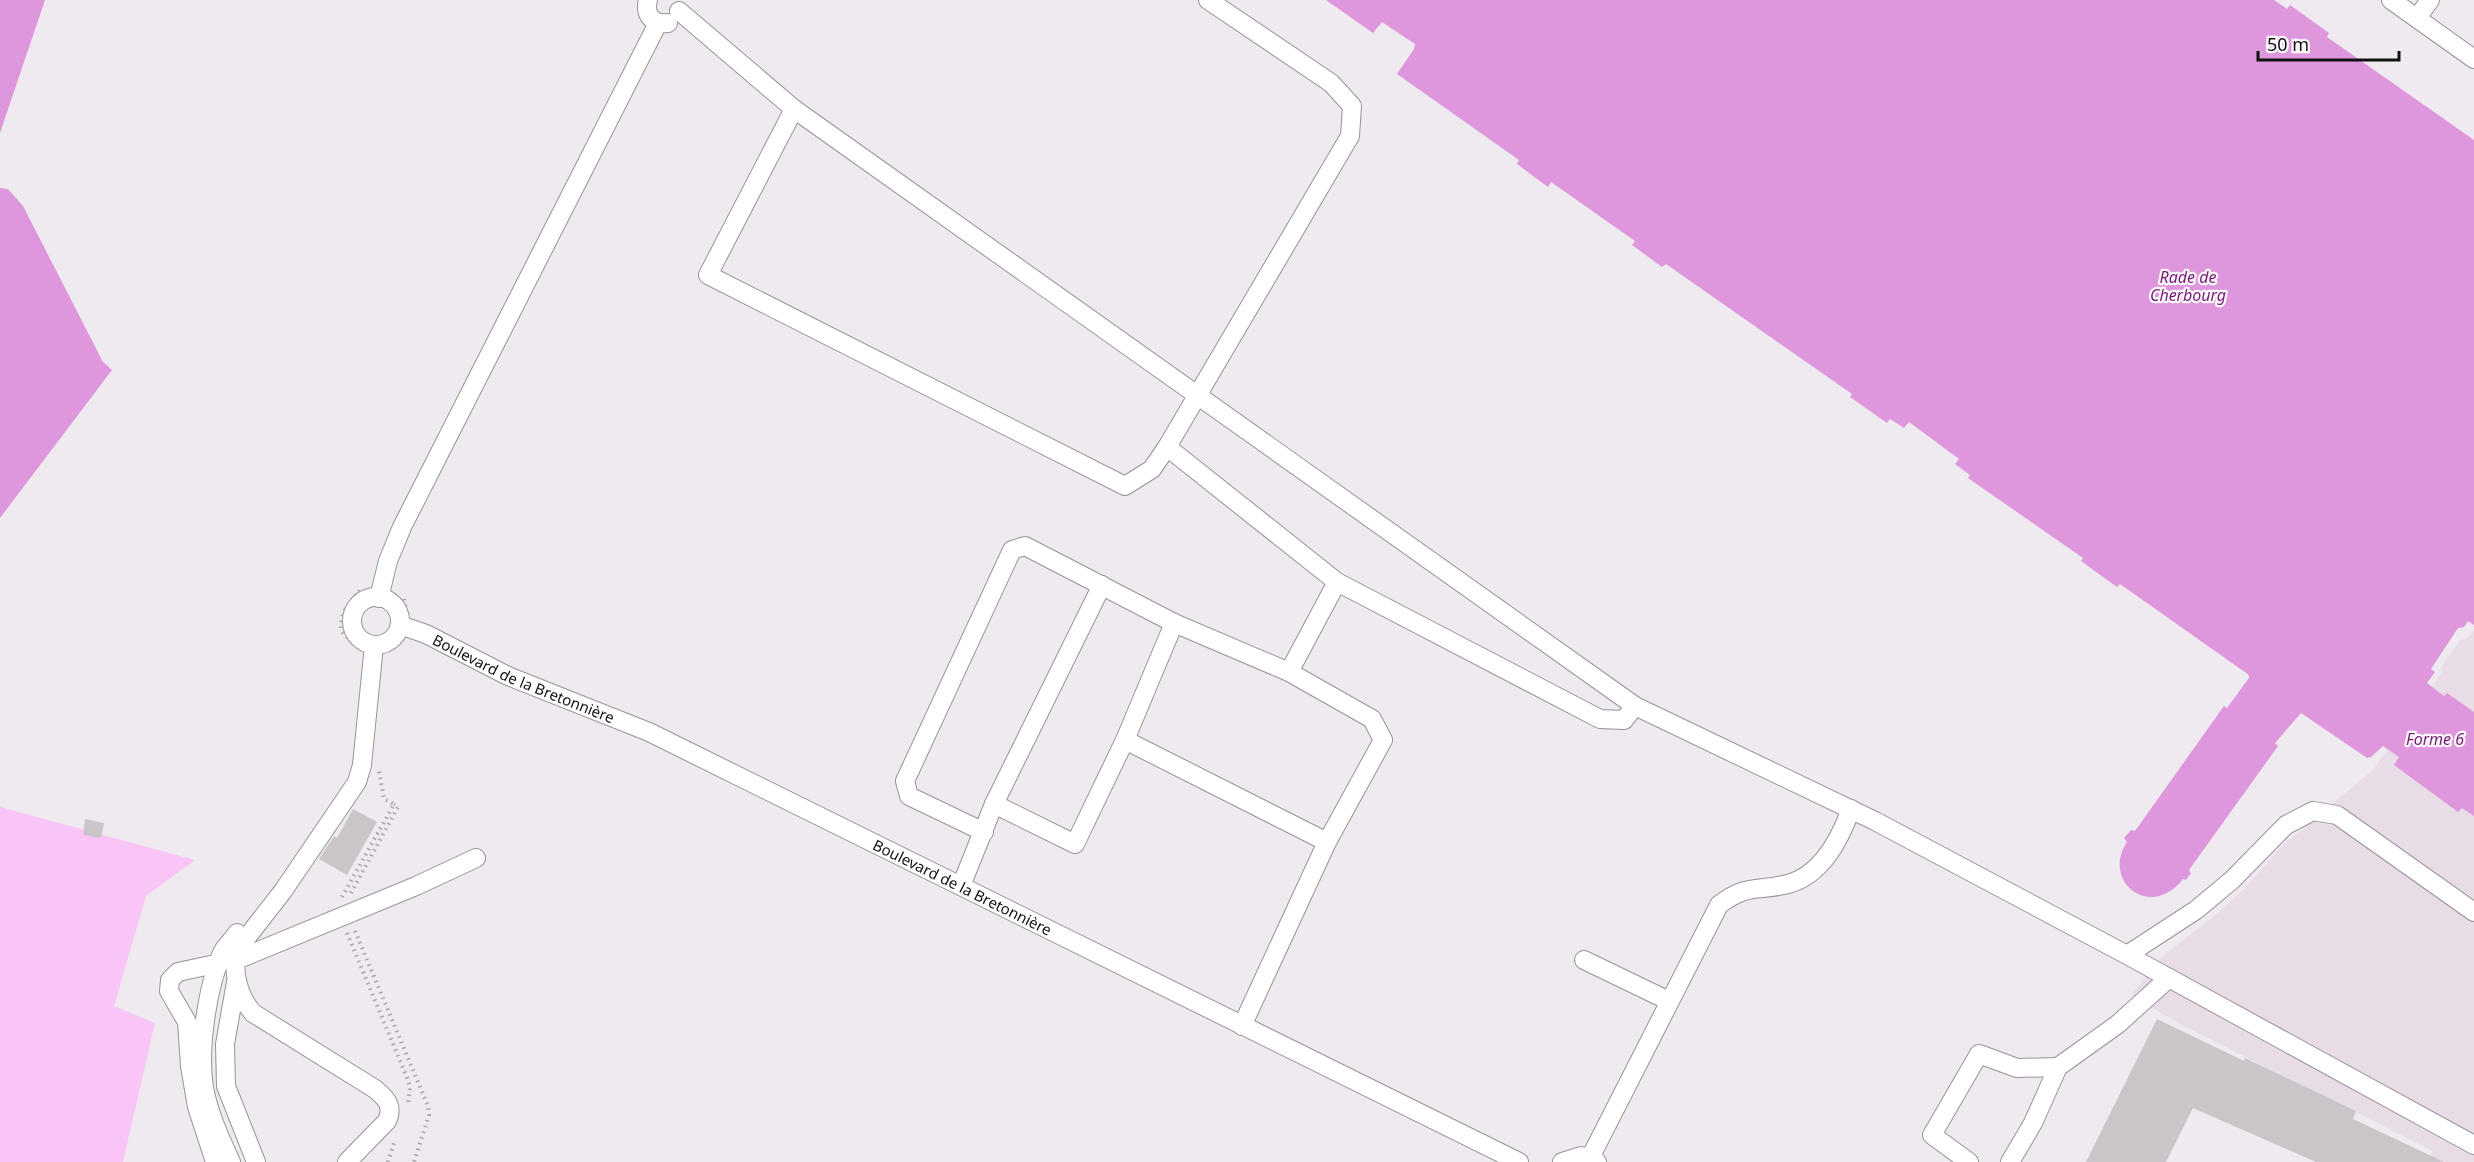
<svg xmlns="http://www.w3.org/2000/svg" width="2474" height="1162" font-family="'Noto Sans',sans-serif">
  <rect width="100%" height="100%" fill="#efeaef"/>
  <path fill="#e8dde7" d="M2474,630V1162H2428L2433,1151L2180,1024L2131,995L2163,956L2219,912L2245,888L2283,845L2373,770L2442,672L2440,669L2460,640L2468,638Z"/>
  <path fill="#f9c5f7" d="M0,807L195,860L146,896L114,1006L155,1023L123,1162H0Z"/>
  <g fill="#de96dd">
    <path d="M0,0H45L0,133Z"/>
    <path d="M1326,0H2274L2287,9L2290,5L2329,33L2327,37L2474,140V625L2468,621L2464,627L2458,628L2431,669L2435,672L2427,683L2444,696L2447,693L2474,712V816L2462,808L2458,812L2394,765L2399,757L2383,746L2371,757L2367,758L2301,713L2275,743L2278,746L2189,870L2191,873L2186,880L2183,879C2150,921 2101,881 2127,842L2124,838L2131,830L2135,831L2224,706L2227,708L2249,678V675L2120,584L2117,587L2081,561L2083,558L1968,478L1970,475L1955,464L1959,459L1909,422L1904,428L1890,419L1887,423L1850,397L1852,394L1666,264L1662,267L1632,245L1635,241L1551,182L1548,187L1517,164L1519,160L1397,74L1414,49L1415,44L1382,22L1373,33Z"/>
    <path d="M0,188L8,189L23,206L103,362L112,370L0,518Z"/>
  </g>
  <g fill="#cac5c9">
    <path d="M353,809L377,822L347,875L319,859L334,836L337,838Z"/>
    <path d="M85,819L104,823L101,838L83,835Z"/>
    <path d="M2157,1019L2244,1061L2245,1058L2356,1111L2353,1119L2444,1162H2316L2193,1108L2166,1162H2086Z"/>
  </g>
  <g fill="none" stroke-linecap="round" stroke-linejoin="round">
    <g stroke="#979397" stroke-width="20">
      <g id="minor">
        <path d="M648,0C644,15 653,25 668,23"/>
        <path d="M2391,0L2474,59"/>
        <path d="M679,11L794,109L1635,706L1875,821L2127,955L2474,1145"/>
        <path d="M2417,18L2430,0"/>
        <path d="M794,109L708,275L1125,486L1152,469L1167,447L1350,136L1352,106L1331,83L1208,0"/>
        <path d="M1167,447L1337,582L1600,719L1624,720L1635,706"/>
        <circle cx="376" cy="621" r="24"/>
        <path d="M379,598L388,561L402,527L658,23"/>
        <path id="s1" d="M400,625L426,634L508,676L649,732L1519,1162"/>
        <path d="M1289,672L1337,582"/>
        <path d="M1125,740L1327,842"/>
        <path d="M994,804L1075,844L1125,740L1174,623"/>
        <path d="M984,832L909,796L905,781L1012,550L1025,546L1174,623L1289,672L1372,719L1383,740L1327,842L1242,1026"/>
        <path d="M961,886L994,804L1102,585"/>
        <path d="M2127,955L2196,910L2232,880L2286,825L2313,811L2337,815L2474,912"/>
        <path d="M1584,960L1669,1001"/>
        <path d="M234,961L416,886L476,858"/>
        <path d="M236,982L225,1044L226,1086L256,1162"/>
        <path d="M1590,1158L1719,905C1748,883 1756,892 1788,884C1822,875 1840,839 1851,809"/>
        <path d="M215,1162L197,1107L190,1066L187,1022L169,991L170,980L178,972L220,963"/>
        <path d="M231,1162C220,1138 209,1114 204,1088C198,1049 207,987 223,951C227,945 233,939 237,933"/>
        <path d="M347,1162L387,1121C394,1106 386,1098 375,1089L253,1013C238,996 232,971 237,950L283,891L357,782L362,765L374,645"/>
        <path d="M1562,1162L1581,1156L1597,1162"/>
        <path d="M1969,1162L1932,1135L1979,1054L2017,1068L2058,1067"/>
        <path d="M2010,1162L2033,1123L2058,1067L2118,1024L2169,978"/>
      </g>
    </g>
    <g stroke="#a8a5a8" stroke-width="4" stroke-dasharray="1.5 4.5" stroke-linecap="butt">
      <path d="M404,599L406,610"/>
      <path d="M356,646L341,631C340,611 349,604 361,589"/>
      <path d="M351,893L398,807L394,804"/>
      <path d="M342,897L394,804L384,799L379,771"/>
      <path d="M355,931L428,1106L429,1115L414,1162"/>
      <path d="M347,933L408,1080L410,1088L408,1105"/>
      <path d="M388,1162L395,1140"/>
    </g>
    <use href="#minor" stroke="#fff" stroke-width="18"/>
  </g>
  <g text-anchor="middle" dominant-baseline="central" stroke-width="4.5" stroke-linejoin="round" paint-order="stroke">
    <g font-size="15" fill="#131213" stroke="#fcf8fc">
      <text stroke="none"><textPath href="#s1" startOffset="135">Boulevard de la Bretonnière</textPath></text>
      <text stroke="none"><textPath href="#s1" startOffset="621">Boulevard de la Bretonnière</textPath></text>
    </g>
    <g font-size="16" font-style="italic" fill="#721d73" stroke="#fcf8fc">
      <text x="2188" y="277">Rade de<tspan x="2188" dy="18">Cherbourg</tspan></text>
      <text x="2435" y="739">Forme 6</text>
    </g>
  </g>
  <path d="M2258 51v9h141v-9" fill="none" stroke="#131213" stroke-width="3"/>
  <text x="2267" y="51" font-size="18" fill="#131213" stroke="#fcf8fc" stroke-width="4.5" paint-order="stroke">50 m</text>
</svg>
